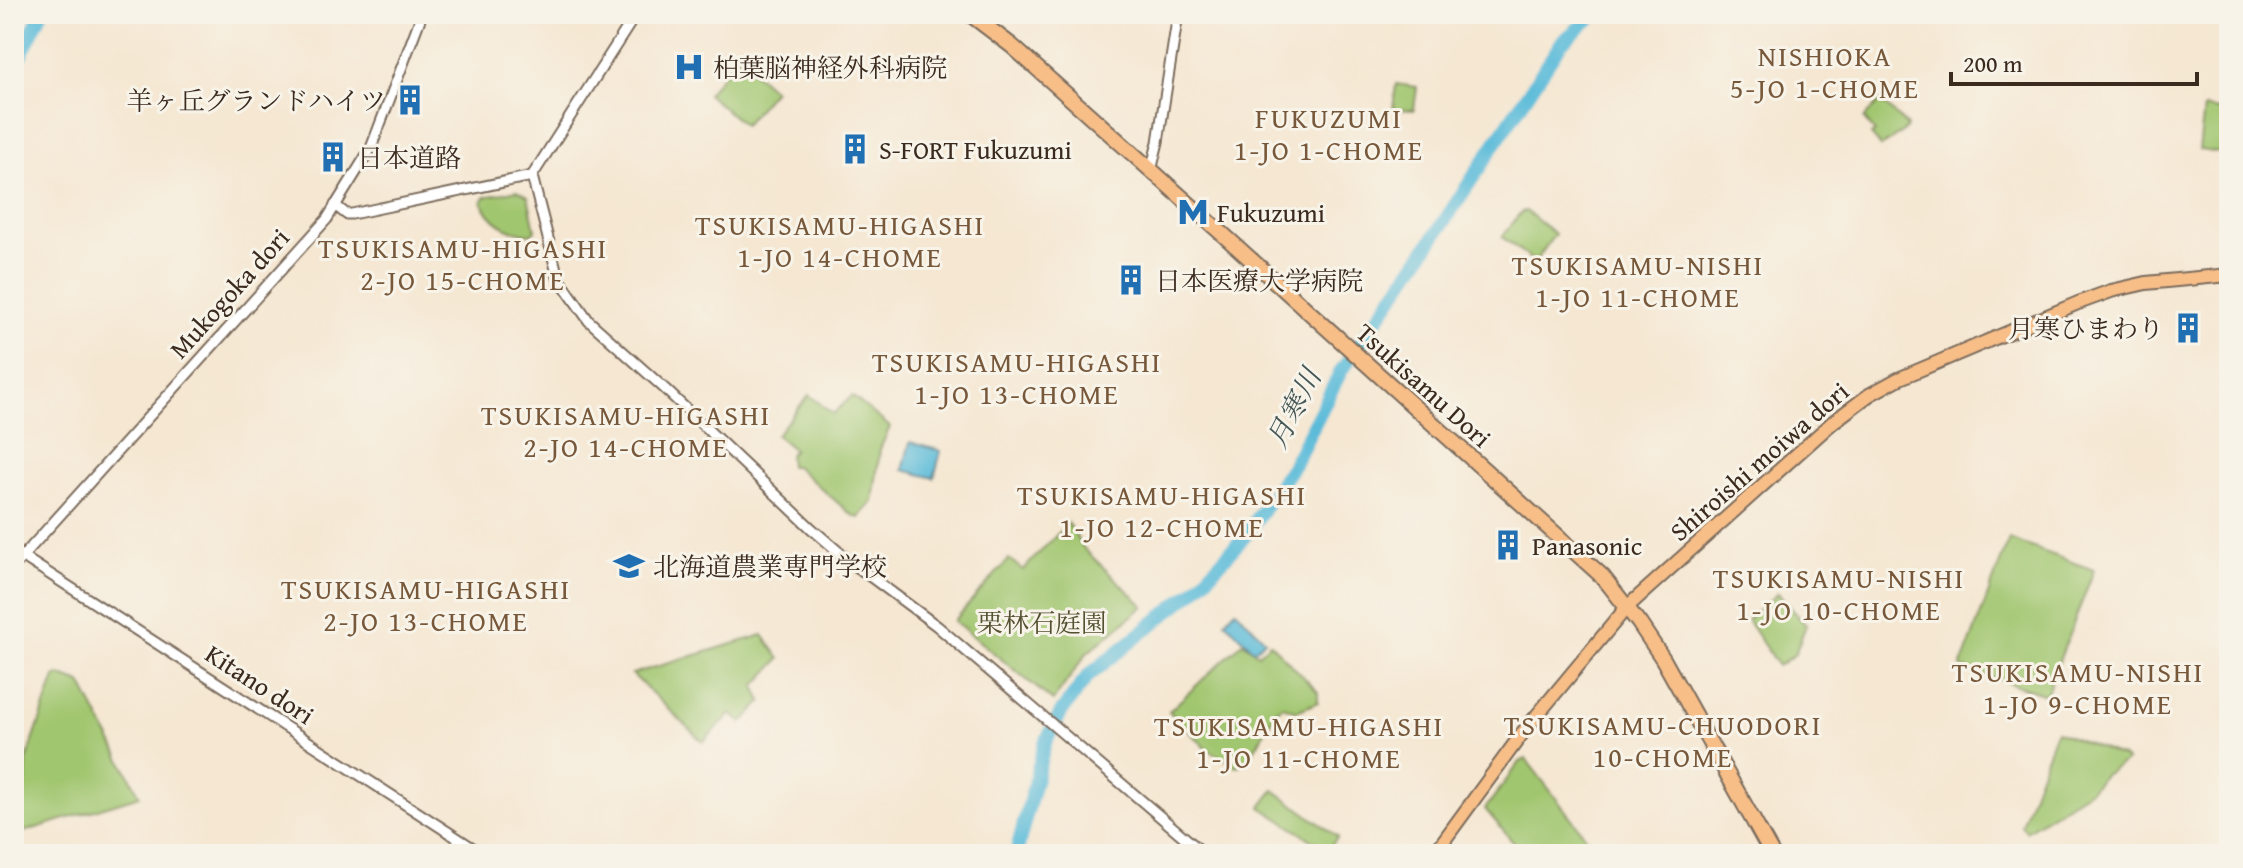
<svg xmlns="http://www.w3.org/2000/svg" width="2243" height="868" font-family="'Gentium Book Plus','Noto Serif JP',serif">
  <rect width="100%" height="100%" fill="#f7f3e8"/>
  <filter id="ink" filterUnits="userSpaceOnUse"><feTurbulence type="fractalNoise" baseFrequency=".0125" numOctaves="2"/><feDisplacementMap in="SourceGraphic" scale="16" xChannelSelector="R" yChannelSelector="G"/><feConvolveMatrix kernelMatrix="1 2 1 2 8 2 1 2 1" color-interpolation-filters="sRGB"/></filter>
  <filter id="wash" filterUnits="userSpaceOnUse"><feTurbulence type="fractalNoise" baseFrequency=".006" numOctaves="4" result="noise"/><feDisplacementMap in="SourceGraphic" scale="32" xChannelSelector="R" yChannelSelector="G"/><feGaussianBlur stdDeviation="1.8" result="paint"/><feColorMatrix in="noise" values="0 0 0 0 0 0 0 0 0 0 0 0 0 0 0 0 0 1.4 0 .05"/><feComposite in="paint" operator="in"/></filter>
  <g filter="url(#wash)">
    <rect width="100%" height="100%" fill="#f5e7d2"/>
    <g fill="#a1c66f" stroke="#6e7846" stroke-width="2">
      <path d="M737,57L774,90L744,125L707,94Z"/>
      <path d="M1396,84L1417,87L1414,110L1393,109Z"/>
      <path d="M1880,100L1907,126L1906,129L1881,147L1871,135L1875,132L1864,119Z"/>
      <path d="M2204,108L2229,111V154L2199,150Z"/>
      <path d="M517,190L528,196L535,230L531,234C509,232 491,223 482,202L485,197Z"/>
      <path d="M1526,211L1555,234L1535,262L1502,237L1521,212Z"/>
      <path d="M809,395L833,414L852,396L890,427L880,449L873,502L859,518L852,515L795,466H790L789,455L794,450L776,435Z"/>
      <path d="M1068,523L1085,550L1144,606L1087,653L1053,701L954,621L1009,559L1023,570Z"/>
      <path d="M2009,539L2094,570L2046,695L1961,667Z"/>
      <path d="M1778,593L1806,625L1795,654L1778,666L1747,620Z"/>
      <path d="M763,635L780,659L755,686L762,702L742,723L731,714L703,742L632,674Z"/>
      <path d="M1243,642L1258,654L1270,643L1318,692V702L1297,711L1283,706L1277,710L1247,763L1236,766L1207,749L1169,711Z"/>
      <path d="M59,675L81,683L140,796L14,835V812L25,788L27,759L55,677Z"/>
      <path d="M2056,731L2122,757L2127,761L2104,775L2090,790L2026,831L2021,825Z"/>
      <path d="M1526,759L1592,845L1581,854H1523L1485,809L1520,762Z"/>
      <path d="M1274,790L1338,837L1327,850L1261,807Z"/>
    </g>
    <g fill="#5bbbd9" stroke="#4b727c" stroke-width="2">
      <path d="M910,442L941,451L934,478L903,470Z"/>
      <path d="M1236,610L1265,640L1254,650L1225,621Z"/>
    </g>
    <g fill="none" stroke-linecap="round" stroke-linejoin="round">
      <g stroke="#5bbbd9" stroke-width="14">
        <path d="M14,69L41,14"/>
        <path d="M1016,854L1045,743L1062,711L1088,676L1195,590L1244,537L1294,464L1341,371L1430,243L1562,42L1595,14"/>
      </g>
    </g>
  </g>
  <g filter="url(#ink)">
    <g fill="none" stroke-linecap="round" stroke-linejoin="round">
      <g stroke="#7c6c5d" stroke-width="13">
        <g id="minor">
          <path d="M1151,171L1158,142L1178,14"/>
          <path d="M532,176L636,14"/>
          <path d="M335,205L346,214H352L532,176L558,277L589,321L665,389L811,528L848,560L937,626L1204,854"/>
          <path d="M14,551L482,854"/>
          <path d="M14,566L327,219L371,148L422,14"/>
        </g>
      </g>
      <g stroke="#7c6c5d" stroke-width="16">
        <path id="major" d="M1434,854L1524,731L1627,607L1833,422L1869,395L1898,379L2078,303L2111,291L2146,283L2229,275"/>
      </g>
      <g stroke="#7c6c5d" stroke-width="18">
        <path id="highway" d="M970,14L1012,46L1217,229L1603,577L1639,623L1663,659L1772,854"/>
      </g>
      <use href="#minor" stroke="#fff" stroke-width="9"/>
      <use href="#major" stroke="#f7be88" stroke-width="12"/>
      <use href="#highway" stroke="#f7be88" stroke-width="14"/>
    </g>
  </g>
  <defs>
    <g id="hospital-bare" transform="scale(2.4)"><path d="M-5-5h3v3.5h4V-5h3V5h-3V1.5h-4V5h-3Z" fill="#1f6fb2" stroke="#f7f3e8" stroke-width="2.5" paint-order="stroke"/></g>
    <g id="building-bare" transform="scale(2.4)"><path d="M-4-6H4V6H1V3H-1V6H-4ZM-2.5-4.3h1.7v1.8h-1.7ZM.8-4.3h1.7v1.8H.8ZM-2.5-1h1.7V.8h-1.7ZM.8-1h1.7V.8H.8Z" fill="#1f6fb2" stroke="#f7f3e8" stroke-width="2.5" paint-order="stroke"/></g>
    <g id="metro-bare" transform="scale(2.4)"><path d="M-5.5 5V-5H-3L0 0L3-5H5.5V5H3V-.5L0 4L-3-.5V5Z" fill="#1f6fb2" stroke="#f7f3e8" stroke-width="2.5" paint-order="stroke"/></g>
    <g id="university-bare" transform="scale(2.4)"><path d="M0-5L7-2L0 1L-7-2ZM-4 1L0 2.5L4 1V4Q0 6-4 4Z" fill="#1f6fb2" stroke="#f7f3e8" stroke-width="2.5" paint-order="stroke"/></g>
  </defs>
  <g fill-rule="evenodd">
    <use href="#hospital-bare" x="689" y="67"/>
    <use href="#building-bare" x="410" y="100"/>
    <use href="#building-bare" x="855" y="149"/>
    <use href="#building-bare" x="333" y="157"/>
    <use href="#metro-bare" x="1193" y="212"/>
    <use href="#building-bare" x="1131" y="280"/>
    <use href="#building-bare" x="2188" y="328"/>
    <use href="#building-bare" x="1508" y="545"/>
    <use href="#university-bare" x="629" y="566"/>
  </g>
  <g text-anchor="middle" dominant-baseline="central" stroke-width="6" stroke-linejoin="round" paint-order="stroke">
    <g font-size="26" fill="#3b2a1e" stroke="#f7f3e8" text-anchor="start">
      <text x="713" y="67">柏葉脳神経外科病院</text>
      <text x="386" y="100" text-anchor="end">羊ヶ丘グランドハイツ</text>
      <text x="879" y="149">S-FORT Fukuzumi</text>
      <text x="357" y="157">日本道路</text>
      <text x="1217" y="212">Fukuzumi</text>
      <text x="1155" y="280">日本医療大学病院</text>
      <text x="2164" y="328" text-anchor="end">月寒ひまわり</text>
      <text x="1532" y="545">Panasonic</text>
      <text x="653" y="566">北海道農業専門学校</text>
    </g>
    <g font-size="26" fill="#3b2a1e" stroke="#f7f3e8">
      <text transform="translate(229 293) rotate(-48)">Mukogoka dori</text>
      <text transform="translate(1424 385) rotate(42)">Tsukisamu Dori</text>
      <text transform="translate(1759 461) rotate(-41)">Shiroishi moiwa dori</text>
      <text transform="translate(260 684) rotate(33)">Kitano dori</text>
    </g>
    <g font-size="26" fill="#545132" stroke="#f7f3e8">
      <text x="1042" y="622">栗林石庭園</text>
    </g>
    <g font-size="28" letter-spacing="2" fill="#78583a" stroke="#f7f3e8">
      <text x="1825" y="55">NISHIOKA<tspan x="1825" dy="32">5-JO 1-CHOME</tspan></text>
      <text x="1329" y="117">FUKUZUMI<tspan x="1329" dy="32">1-JO 1-CHOME</tspan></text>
      <text x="840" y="224">TSUKISAMU-HIGASHI<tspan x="840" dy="32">1-JO 14-CHOME</tspan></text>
      <text x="463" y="247">TSUKISAMU-HIGASHI<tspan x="463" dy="32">2-JO 15-CHOME</tspan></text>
      <text x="1638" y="264">TSUKISAMU-NISHI<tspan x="1638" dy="32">1-JO 11-CHOME</tspan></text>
      <text x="1017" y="361">TSUKISAMU-HIGASHI<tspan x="1017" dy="32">1-JO 13-CHOME</tspan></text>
      <text x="626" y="414">TSUKISAMU-HIGASHI<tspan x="626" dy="32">2-JO 14-CHOME</tspan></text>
      <text x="1162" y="494">TSUKISAMU-HIGASHI<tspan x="1162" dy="32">1-JO 12-CHOME</tspan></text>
      <text x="1839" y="577">TSUKISAMU-NISHI<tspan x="1839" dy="32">1-JO 10-CHOME</tspan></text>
      <text x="426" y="588">TSUKISAMU-HIGASHI<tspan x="426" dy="32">2-JO 13-CHOME</tspan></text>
      <text x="2078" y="671">TSUKISAMU-NISHI<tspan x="2078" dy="32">1-JO 9-CHOME</tspan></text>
      <text x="1663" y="724">TSUKISAMU-CHUODORI<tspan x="1663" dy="32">10-CHOME</tspan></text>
      <text x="1299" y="725">TSUKISAMU-HIGASHI<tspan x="1299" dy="32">1-JO 11-CHOME</tspan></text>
    </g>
    <g font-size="28" font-style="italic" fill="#455656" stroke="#f7f3e8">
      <text transform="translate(1293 408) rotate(-63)">月寒川</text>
    </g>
  </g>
  <rect width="2243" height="868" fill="none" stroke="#f7f3e8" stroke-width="48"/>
  <path d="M1951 72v12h246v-12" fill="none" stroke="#3b2a1e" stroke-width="4"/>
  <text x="1963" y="72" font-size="24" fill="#3b2a1e" stroke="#f7f3e8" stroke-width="6" paint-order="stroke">200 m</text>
</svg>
